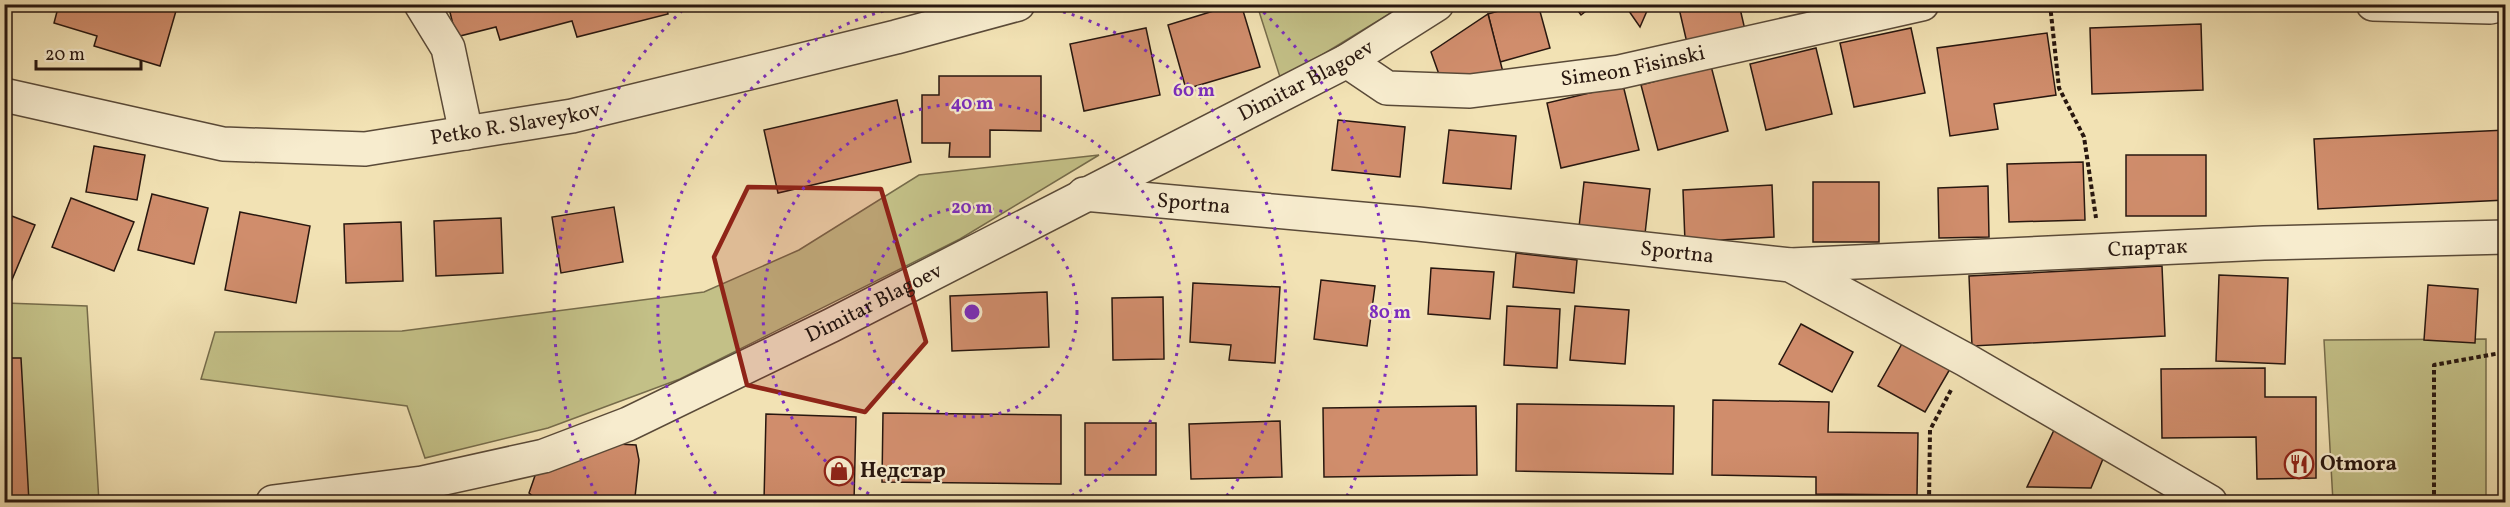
<svg xmlns="http://www.w3.org/2000/svg" width="2510" height="507" font-family="Vollkorn,serif">
  <rect width="100%" height="100%" fill="#f2e2b4"/>
  <filter id="stains"><feTurbulence type="fractalNoise" baseFrequency=".00333" numOctaves="4"/><feColorMatrix values="0 0 0 0 .2 0 0 0 0 .09 0 0 0 0 .02 0 0 0 .5 -.17"/></filter>
  <radialGradient id="worn" r=".72"><stop offset=".6" stop-color="#630" stop-opacity="0"/><stop offset="1" stop-color="#630" stop-opacity=".3"/></radialGradient>
  <g fill="#c3c087" stroke="#766c4b" stroke-width="1.5">
    <path d="M1257,5H1404L1312,61L1280,77Z"/>
    <path d="M1099,155L960,239L680,379L548,428L425,458L407,406L201,379L215,332L402,331L704,292L799,250L919,175Z"/>
    <path d="M5,303L87,306L99,502H5Z"/>
    <path d="M2486,339V501L2333,502L2324,340Z"/>
  </g>
  <g fill="#d08d6c" stroke="#28170f" stroke-width="1.5">
    <path d="M59,4H178L160,66L94,46L97,36L54,23Z"/>
    <path d="M448,4H666L668,14L577,37L572,21L500,40L496,27L456,37Z"/>
    <path d="M1236,4H1241L1260,67L1186,89L1168,25Z"/>
    <path d="M1523,4H1538L1550,48L1500,62L1488,14Z"/>
    <path d="M1573,4H1595L1581,15Z"/>
    <path d="M1624,4H1650L1640,27Z"/>
    <path d="M1678,4H1739L1745,30L1687,43Z"/>
    <path d="M1768,4H1798L1768,10Z"/>
    <path d="M1488,14L1504,76L1441,80L1431,52Z"/>
    <path d="M2201,24L2203,90L2092,94L2090,28Z"/>
    <path d="M1146,28L1160,95L1084,111L1070,44Z"/>
    <path d="M1911,28L1925,93L1854,107L1840,43Z"/>
    <path d="M2047,33L2056,95L1994,104L1998,129L1950,136L1937,48Z"/>
    <path d="M1816,48L1832,114L1766,130L1750,64Z"/>
    <path d="M1711,66L1728,131L1658,150L1641,85Z"/>
    <path d="M939,76H1041V131L990,130V157H949L950,143H922V95H939Z"/>
    <path d="M1623,85L1639,150L1561,168L1547,103Z"/>
    <path d="M897,100L911,162L778,193L764,130Z"/>
    <path d="M1338,120L1405,127L1400,177L1332,170Z"/>
    <path d="M1449,130L1516,136L1511,189L1443,183Z"/>
    <path d="M2506,130V200L2318,209L2314,139Z"/>
    <path d="M94,146L145,155L137,200L86,192Z"/>
    <rect x="2126" y="155" width="80" height="61"/>
    <path d="M2083,162L2085,220L2009,222L2007,164Z"/>
    <path d="M1584,182L1650,189L1645,234L1579,227Z"/>
    <rect x="1813" y="182" width="66" height="60"/>
    <path d="M1772,185L1774,237L1685,242L1683,190Z"/>
    <path d="M1988,186L1989,237L1939,238L1938,188Z"/>
    <path d="M152,194L208,208L194,264L138,250Z"/>
    <path d="M71,198L134,222L114,271L52,247Z"/>
    <path d="M614,207L623,262L561,273L552,217Z"/>
    <path d="M240,212L310,226L296,303L225,290Z"/>
    <path d="M4,213L35,225L11,282L4,280Z"/>
    <path d="M501,218L503,273L436,276L434,221Z"/>
    <path d="M401,222L403,281L346,283L344,224Z"/>
    <path d="M1516,253L1577,260L1574,293L1513,287Z"/>
    <path d="M2162,266L2165,336L1972,346L1969,276Z"/>
    <path d="M1431,268L1494,272L1490,319L1428,314Z"/>
    <path d="M2219,275L2288,278L2285,364L2216,361Z"/>
    <path d="M1321,280L1375,286L1367,346L1314,339Z"/>
    <path d="M1193,283L1280,287L1275,363L1229,360L1231,345L1190,342Z"/>
    <path d="M2428,285L2478,289L2475,343L2424,340Z"/>
    <path d="M1047,292L1049,347L952,351L950,296Z"/>
    <path d="M1163,297L1164,359L1113,360L1112,298Z"/>
    <path d="M1507,306L1560,309L1557,368L1504,365Z"/>
    <path d="M1575,306L1629,310L1625,364L1570,360Z"/>
    <path d="M1801,324L1853,352L1832,392L1779,364Z"/>
    <path d="M1903,342L1950,369L1925,412L1878,386Z"/>
    <path d="M4,358H21L29,502H4Z"/>
    <path d="M2265,368V397H2316V478L2257,479L2256,437L2162,438L2161,369Z"/>
    <path d="M1713,400L1829,402L1828,432L1918,433L1917,495L1816,494V477L1712,475Z"/>
    <path d="M1517,404L1674,406L1673,474L1516,471Z"/>
    <path d="M1476,406L1477,475L1324,477L1323,408Z"/>
    <path d="M883,413L1061,415V484L882,482Z"/>
    <path d="M766,414L856,417L854,502L764,501Z"/>
    <path d="M1280,421L1282,477L1191,479L1189,424Z"/>
    <rect x="1085" y="423" width="71" height="52"/>
    <path d="M2055,428L2105,454L2091,488L2027,487Z"/>
    <path d="M599,443L636,445L639,460L635,497L609,502H540L529,493L538,467Z"/>
  </g>
  <g fill="none" stroke-linecap="round" stroke-linejoin="round">
    <g stroke="#5a4a38" stroke-width="36">
      <g id="street">
        <path d="M421,4L448,48L466,133"/>
        <path d="M2373,4L2490,7L2504,4"/>
        <path id="s1" d="M1347,61L1387,88L1470,91L1619,72L1922,4"/>
        <path id="s2" d="M4,95L223,144L365,149L572,116L896,37L1018,4"/>
        <path id="s3" d="M1084,194L1418,224L1790,265L1966,360L2210,502"/>
        <path id="s4" d="M1791,265L2264,243L2506,237"/>
        <path id="s5" d="M273,502L422,483L544,456L628,424L832,325L1347,61L1437,4"/>
      </g>
    </g>
    <g stroke="#28170f" stroke-width="4" stroke-dasharray="4.5 3" stroke-linecap="butt">
      <path d="M2050,4L2059,88L2084,137L2096,218"/>
      <path d="M1929,502L1930,430L1951,390"/>
      <path d="M2434,502V365L2506,352"/>
    </g>
    <use href="#street" stroke="#f7ecce" stroke-width="33"/>
  </g>
  <path fill="#8f2418" fill-opacity="0.2" stroke="#8f2418" stroke-width="4.5" stroke-linejoin="round" d="M748,187L881,189L926,342L865,412L747,385L714,257Z"/>
  <g fill="none" stroke="#7b2cbf" stroke-width="3" stroke-dasharray="3 6">
    <circle cx="972" cy="312" r="105"/>
    <path d="M885 502A209 209 0 1 1 1059 502"/>
    <path d="M721 501A314 314 0 0 1 907 5M1037 5A314 314 0 0 1 1223 501"/>
    <path d="M600 502A418 418 0 0 1 687 6M1257 6A418 418 0 0 1 1344 502"/>
  </g>
  <defs>
    <g id="restaurant-ring" transform="scale(1.5)"><circle r="9.5" fill="#f7ecce" stroke="#8f2418" stroke-width="1.5"/><path d="M-5-6h1v4h1v-4h1v4h1v-4h1v5L-1.5 .5V6h-2V.5L-5-1ZM5-6V6H3V1.5H1.5Q1.5-4 5-6Z" fill="#8f2418"/></g>
    <g id="shop-ring" transform="scale(1.5)"><circle r="9.5" fill="#f7ecce" stroke="#8f2418" stroke-width="1.5"/><path d="M-5-2.5h2.3a2.7 3.5 0 0 1 5.4 0H5L5.5 6h-11ZM-1.5-2.5h3a1.5 2.3 0 0 0-3 0Z" fill="#8f2418"/></g>
  </defs>
  <g fill-rule="evenodd">
    <use href="#restaurant-ring" x="2299" y="464"/>
    <use href="#shop-ring" x="839" y="471"/>
  </g>
  <g text-anchor="middle" dominant-baseline="central" stroke-width="4.5" stroke-linejoin="round" paint-order="stroke">
    <g font-size="21" fill="#28170f" stroke="#f7ecce">
      <text stroke="none"><textPath href="#s1" startOffset="296">Simeon Fisinski</textPath></text>
      <text stroke="none"><textPath href="#s5" startOffset="1125">Dimitar Blagoev</textPath></text>
      <text stroke="none"><textPath href="#s2" startOffset="519">Petko R. Slaveykov</textPath></text>
      <text stroke="none"><textPath href="#s3" startOffset="110">Sportna</textPath></text>
      <text stroke="none"><textPath href="#s4" startOffset="357">Спартак</textPath></text>
      <text stroke="none"><textPath href="#s3" startOffset="596">Sportna</textPath></text>
      <text stroke="none"><textPath href="#s5" startOffset="639">Dimitar Blagoev</textPath></text>
    </g>
    <g font-size="21" font-weight="bold" fill="#28170f" stroke="#f7ecce" text-anchor="start">
      <text x="2320" y="464">Otmora</text>
      <text x="860" y="471">Недстар</text>
    </g>
  </g>
  <circle cx="972" cy="312" r="9" fill="#7b2cbf" stroke="#f7ecce" stroke-width="3"/>
  <g font-size="18" text-anchor="middle" font-weight="bold" fill="#7b2cbf" stroke="#f7ecce" stroke-width="4.5" stroke-linejoin="round" paint-order="stroke">
    <text x="1194" y="96">60 m</text>
    <text x="972" y="109">40 m</text>
    <text x="972" y="213">20 m</text>
    <text x="1390" y="318">80 m</text>
  </g>
  <rect width="2510" height="507" fill="none" stroke="#f2e2b4" stroke-width="24"/>
  <rect x="6" y="6" width="2498" height="495" fill="none" stroke="#28170f" stroke-width="3"/>
  <rect x="12" y="12" width="2486" height="483" fill="none" stroke="#28170f" stroke-width="1.5"/>
  <path d="M36 60v9h105v-9" fill="none" stroke="#28170f" stroke-width="3"/>
  <text x="45" y="60" font-size="18" fill="#28170f" stroke="#f7ecce" stroke-width="4.5" paint-order="stroke">20 m</text>
  <rect width="100%" height="100%" filter="url(#stains)"/>
  <rect width="100%" height="100%" fill="url(#worn)"/>
</svg>
